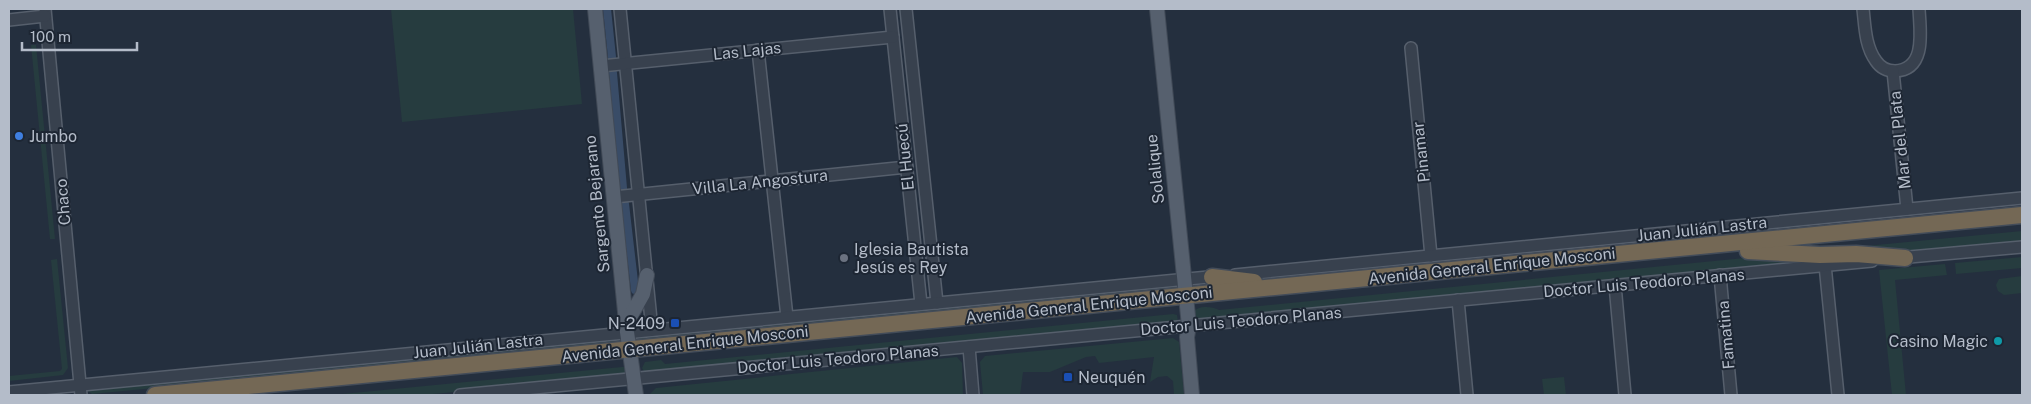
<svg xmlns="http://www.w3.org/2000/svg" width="2031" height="404" font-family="'Public Sans',sans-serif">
  <rect width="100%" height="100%" fill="#242f3e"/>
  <g fill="#263c3f">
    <path d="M391,9H573L582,104L402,122Z"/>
    <path d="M31,45H36L55,239H50Z"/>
    <path d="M2022,231V242L1899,254L1814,251Z"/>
    <path d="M1765,256L1860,257L1196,321L1192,313C1198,305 1211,306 1219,310Z"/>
    <path d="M2022,257V268L1956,274L1955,263Z"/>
    <path d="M57,259L68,368L63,375L9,381V376L60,371L62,369L51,260Z"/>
    <path d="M1945,264L1947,275L1895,280L1906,395H1892L1879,270Z"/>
    <path d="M2022,276V293L2004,295L1998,291L1996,285L1999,279Z"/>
    <path d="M1172,286L1173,289L640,341V337Z"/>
    <path d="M1173,314L1177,315L1178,322L645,373L642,368L645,362L661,360L665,364Z"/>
    <path d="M1173,338L1179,342L1184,395H1174L1173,381L1167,376L1158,377L1150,382L1154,357L1099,363L1095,356L1086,357L1050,372H1023L1020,395H983L980,362L985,356Z"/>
    <path d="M619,339V345H599L92,394L88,391L89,389Z"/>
    <path d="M957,357L962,363L963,395H649L656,388Z"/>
    <path d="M622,367H625L628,372L624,376L423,395H332Z"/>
    <path d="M1564,377L1566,395H1544L1542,379Z"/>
  </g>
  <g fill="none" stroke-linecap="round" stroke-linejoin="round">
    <g stroke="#394c67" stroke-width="8">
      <path d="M607,9L612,57"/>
      <path d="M613,73L623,188"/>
      <path d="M625,204L635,290"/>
    </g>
    <g stroke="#565f6c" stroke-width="14">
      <g id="minor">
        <path d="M45,9L81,395"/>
        <path d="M620,9L652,330"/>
        <path d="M890,9L921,304"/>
        <path d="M906,9L937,303"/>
        <path d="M1863,9C1865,26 1865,46 1876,61C1880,67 1887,71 1895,71C1927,70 1920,30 1919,9"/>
        <path d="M9,20L45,16"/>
        <path d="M1411,48L1431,256"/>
        <path d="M758,50L787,317"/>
        <path d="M601,66L893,37"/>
        <path d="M1893,71L1907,209"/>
        <path d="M614,197L907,167"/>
        <path d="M1898,258L2022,247"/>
        <path d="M1825,265L1838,395"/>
        <path d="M1235,275L2022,198"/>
        <path d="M1720,275L1731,395"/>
        <path d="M1615,285L1625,395"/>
        <path d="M1458,300L1467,395"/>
        <path d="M969,347L973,395"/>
        <path d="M9,392L1219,276"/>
        <path d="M460,395L1872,261"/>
      </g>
    </g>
    <g stroke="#414a57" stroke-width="16">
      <g id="major">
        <path d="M595,9L627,332L636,395"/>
        <path d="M1157,9L1189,326L1187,337L1192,395"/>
        <path d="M626,324L643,294L647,275"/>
      </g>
    </g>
    <g stroke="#434c59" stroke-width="19">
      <g id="highway">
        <path d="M1748,251L1820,255L1856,254L1905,258"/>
        <path d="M1212,277L1254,282"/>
        <path d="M155,395L2022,215"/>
      </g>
    </g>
    <use href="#minor" stroke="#38414e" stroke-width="11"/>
    <use href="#major" stroke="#56606e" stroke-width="14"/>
    <use href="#highway" stroke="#746855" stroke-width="16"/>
  </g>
  <circle fill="#3f7fe0" stroke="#1d2633" stroke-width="2" cx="19" cy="136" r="5"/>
  <circle fill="#6b7280" stroke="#1d2633" stroke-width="2" cx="844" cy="258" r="5"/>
  <g fill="#1a4fb4" stroke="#1d2633" stroke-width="2">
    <rect x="670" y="318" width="10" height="10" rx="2.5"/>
    <rect x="1063" y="372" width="10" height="10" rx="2.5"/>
  </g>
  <circle fill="#0f9aa8" stroke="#1d2633" stroke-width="2" cx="1998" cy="341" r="5"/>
  <g text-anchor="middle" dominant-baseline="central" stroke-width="4" stroke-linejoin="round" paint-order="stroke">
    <g font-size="16" fill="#b4bcc9" stroke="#1d2633">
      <text transform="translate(747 51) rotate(-6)">Las Lajas</text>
      <text transform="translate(1900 140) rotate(-96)">Mar del Plata</text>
      <text transform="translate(1421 152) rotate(-96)">Pinamar</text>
      <text transform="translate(905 157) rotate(-96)">El Huecú</text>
      <text transform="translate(1155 169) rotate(-96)">Solalique</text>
      <text transform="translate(760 182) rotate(-6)">Villa La Angostura</text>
      <text transform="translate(63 202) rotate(-95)">Chaco</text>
      <text transform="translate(597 204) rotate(-96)">Sargento Bejarano</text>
      <text transform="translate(1702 229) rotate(-6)">Juan Julián Lastra</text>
      <text transform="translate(1492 266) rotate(-6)">Avenida General Enrique Mosconi</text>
      <text transform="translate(1644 283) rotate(-5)">Doctor Luis Teodoro Planas</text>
      <text transform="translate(1089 305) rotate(-6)">Avenida General Enrique Mosconi</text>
      <text transform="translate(1241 321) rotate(-5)">Doctor Luis Teodoro Planas</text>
      <text transform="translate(1726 335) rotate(-95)">Famatina</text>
      <text transform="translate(685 344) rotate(-6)">Avenida General Enrique Mosconi</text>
      <text transform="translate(478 346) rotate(-6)">Juan Julián Lastra</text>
      <text transform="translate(838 359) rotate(-5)">Doctor Luis Teodoro Planas</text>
    </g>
    <g font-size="16" fill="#b4bcc9" stroke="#1d2633" text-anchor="start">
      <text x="29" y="136">Jumbo</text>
      <text x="854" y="249">Iglesia Bautista<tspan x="854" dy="18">Jesús es Rey</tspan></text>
      <text x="665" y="323" text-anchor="end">N-2409</text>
      <text x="1988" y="341" text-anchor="end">Casino Magic</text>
      <text x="1078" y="377">Neuquén</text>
    </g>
  </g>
  <rect width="2031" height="404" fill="none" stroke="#b4bcc9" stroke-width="20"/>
  <path d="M22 42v8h115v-8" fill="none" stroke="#b4bcc9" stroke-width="2.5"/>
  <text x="30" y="42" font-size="15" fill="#b4bcc9" stroke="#1d2633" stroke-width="4" paint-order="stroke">100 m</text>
</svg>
